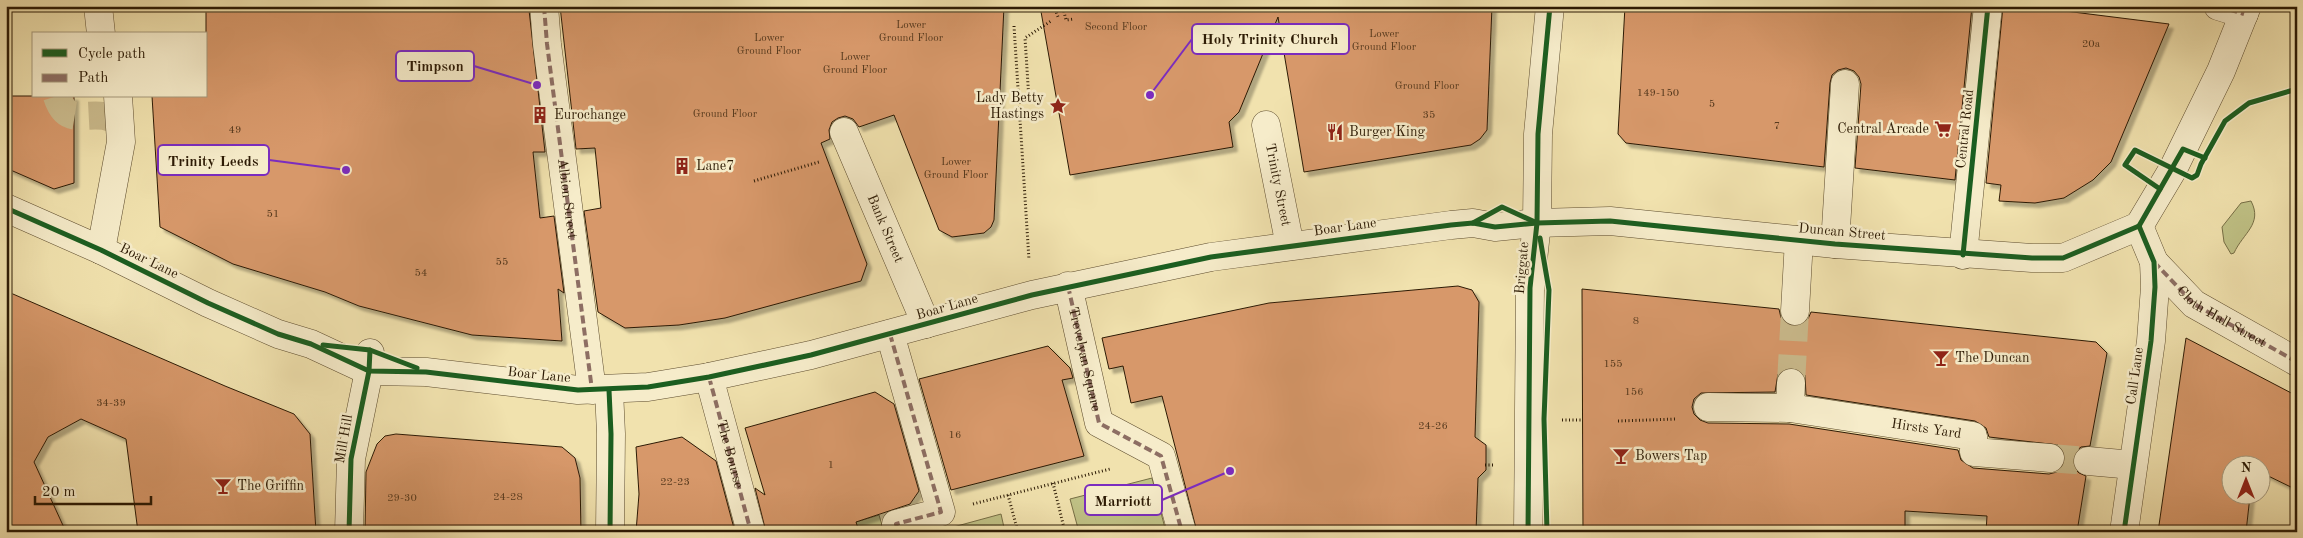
<svg xmlns="http://www.w3.org/2000/svg" width="2303" height="538" font-family="'Old Standard TT',serif">
  <defs>
    <filter id="shadow"><feDropShadow dx="4.5" dy="4.5" stdDeviation="1" flood-color="#0004"/></filter>
  </defs>
  <rect width="100%" height="100%" fill="#f1e2ae"/>
  <filter id="stains"><feTurbulence type="fractalNoise" baseFrequency=".004" numOctaves="4"/><feColorMatrix values="0 0 0 0 .2 0 0 0 0 .09 0 0 0 0 .02 0 0 0 .5 -.17"/></filter>
  <radialGradient id="worn" r=".72"><stop offset=".6" stop-color="#630" stop-opacity="0"/><stop offset="1" stop-color="#630" stop-opacity=".3"/></radialGradient>
  <g fill="#c0c286" stroke="#766e45">
    <path d="M2251,201C2263,224 2243,233 2234,253L2231,254L2224,242L2222,227L2241,203Z"/>
    <path d="M1152,478L1166,532H1079L1070,499Z"/>
    <path d="M1001,514L1005,532H935Z"/>
    <path d="M879,515L884,532H859L856,522Z"/>
  </g>
  <g fill="#d7986a" stroke="#2c1a04" fill-rule="evenodd" filter="url(#shadow)">
    <path d="M206,6H518V11L529,10L545,152H533L540,218L554,216L564,293L558,289L562,341L472,335L359,306L325,292L233,264L160,227L152,96H206Z"/>
    <path d="M560,6H1004L994,220L991,227L984,233L952,237L939,230L894,115L859,127L853,119L845,116L838,118L832,122L829,130L830,139L821,143L867,264L861,281L725,318L679,325L625,328L598,312L584,211L601,208L595,148L576,149Z"/>
    <path d="M1040,6H1492L1487,130L1480,139L1471,145L1304,172L1278,17L1239,112L1229,122L1233,147L1070,175Z"/>
    <path d="M1625,6H1972L1955,180L1855,168L1861,84L1859,77L1854,71L1846,68L1838,70L1832,75L1830,83L1824,167L1626,143L1618,134Z"/>
    <path d="M2003,6H2025L2169,24L2111,162L2093,180L2064,198L2035,203L1999,201L2001,185L1986,183Z"/>
    <path d="M6,96H74V183L54,189L6,168Z"/>
    <path d="M1458,286L1472,290L1479,302L1475,437L1486,445V470L1478,478L1476,532H1197L1162,396L1131,403L1123,366L1109,369L1102,338L1269,303Z"/>
    <path d="M1582,289L1779,309L1781,318L1787,324L1794,327L1802,325L1808,319L1811,312L2096,342L2107,353L2090,446L2081,447L2075,452L2073,459L2074,468L2079,473L2086,476L2077,532H1986L1987,516L1905,511V532H1583ZM1791,367L1799,370L1805,375L1806,395L1975,421L1986,428L1989,437L2058,445L2064,451L2065,460L2063,467L2057,472L2049,474L1973,468L1961,460L1958,450L1789,424L1708,423L1700,420L1694,414L1692,407L1694,399L1701,393L1775,392L1778,374L1783,369Z"/>
    <path d="M6,291L225,386L294,414L310,434L316,532H138L126,439L81,419L48,437L34,462L66,532H6Z"/>
    <path d="M2186,338L2297,396V490L2260,472V466H2230V496H2250L2246,532H2158Z"/>
    <path d="M1048,346L1070,368L1073,378L1062,380L1084,456L951,490L919,379Z"/>
    <path d="M875,392L894,404L919,491L910,504L856,522L859,532H766L755,488L765,495L745,428Z"/>
    <path d="M396,434L562,447L575,458L580,478L581,532H365L366,472L377,444L385,436Z"/>
    <path d="M682,437L716,461L735,532H636L639,494L636,447Z"/>
  </g>
  <g fill="none" stroke-linecap="round" stroke-linejoin="round">
    <g stroke="#caba8c" stroke-width="28" stroke-dasharray="28 14" stroke-linecap="butt">
      <path d="M57,96C66,125 82,113 104,116C110,117 115,120 120,121"/>
      <path d="M1791,383L1795,311"/>
      <path d="M2050,458L2088,461"/>
    </g>
    <g stroke="#5d4c2e" stroke-width="29">
      <g id="minor">
        <path d="M98,6L101,34"/>
        <path d="M544,6L547,44L592,390"/>
        <path d="M2218,6L2244,14"/>
        <path id="s1" d="M1266,125L1290,246"/>
        <path id="s2" d="M844,132L926,324"/>
        <path d="M6,208L101,250L208,303L278,334L311,344L369,371L426,372L578,390L648,387L709,377L811,355L1032,295L1211,257L1451,225L1473,223L1495,227L1537,223L1610,221L1835,244L2032,258H2063L2139,226"/>
        <path d="M2139,226L2173,169L2221,71L2247,6"/>
        <path d="M1835,244L1845,84"/>
        <path d="M101,250L121,142L118,96"/>
        <path d="M1963,255L1988,6"/>
        <path d="M2154,262L2194,304L2297,362"/>
        <path d="M1068,286L1099,423L1161,456L1182,532"/>
        <path d="M1795,311L1799,240"/>
        <path d="M890,334L941,512L896,524L898,532"/>
        <path d="M709,377L751,532"/>
        <path d="M609,390L611,434L610,532"/>
        <path id="s3" d="M1708,407L1790,408L1973,436L1974,452L2050,458"/>
        <path d="M1790,408L1791,383"/>
        <path d="M2088,461L2133,465"/>
        <path d="M349,532L351,459L369,371L370,353"/>
        <path d="M1528,532L1530,288L1537,223L1538,134L1550,6"/>
        <path d="M2124,532L2151,341L2155,287L2154,262L2139,226"/>
      </g>
    </g>
    <g stroke="#2c1a04" stroke-width="3" stroke-dasharray="1 2.5" stroke-linecap="butt">
      <path d="M1054,6L1058,17"/>
      <path d="M1063,8L1066,20L1074,19"/>
      <path d="M1014,26L1029,260"/>
      <path d="M1019,102L1029,100L1025,38L1051,21"/>
      <path d="M2131,171L2125,165L2135,150L2142,153"/>
      <path d="M754,181L819,162"/>
      <path d="M1562,420H1583"/>
      <path d="M1618,421L1677,419"/>
      <path d="M1485,465H1495"/>
      <path d="M1053,483L1065,532"/>
      <path d="M1008,495L1018,532"/>
      <path d="M973,504L1110,469"/>
    </g>
    <use href="#minor" stroke="#f6ecca" stroke-width="28"/>
    <g stroke="#8d6e63" stroke-width="4" stroke-dasharray="8 4" stroke-linecap="butt">
      <path id="s4" d="M544,6L547,44L592,390"/>
      <path d="M2218,6L2244,14"/>
      <path id="s5" d="M2154,262L2194,304L2297,362"/>
      <path id="s6" d="M1068,286L1099,423L1161,456L1182,532"/>
      <path d="M890,334L941,512L896,524L898,532"/>
      <path id="s7" d="M709,377L751,532"/>
    </g>
    <g stroke="#f6ecca" stroke-width="8">
      <g id="cycleway">
        <path d="M2160,189L2125,165L2135,150L2192,178L2197,175L2201,164L2225,121L2249,103L2297,89"/>
        <path d="M6,208L101,250L208,303L278,334L311,344L369,371L426,372L578,390L648,387L709,377L811,355L1032,295L1211,257L1451,225L1473,223L1495,227L1537,223L1610,221L1835,244L2032,258H2063L2139,226"/>
        <path d="M1473,223L1502,207L1535,222"/>
        <path d="M2139,226L2183,149L2205,158"/>
        <path d="M1540,238L1549,290L1544,419L1547,532"/>
        <path d="M1963,255L1988,6"/>
        <path d="M323,345L370,350L417,368"/>
        <path d="M609,390L611,434L610,532"/>
        <path d="M349,532L351,459L369,371L370,350"/>
        <path d="M1528,532L1530,288L1537,223L1538,134L1550,6"/>
        <path d="M2124,532L2151,341L2155,287L2154,262L2139,226"/>
      </g>
    </g>
    <use href="#cycleway" stroke="#1b5e20" stroke-width="5"/>
  </g>
  <defs>
    <g id="sight-bare" transform="scale(1.35)"><path d="M0-6L1.8-2.2L6-1.7L2.9 1.2L3.7 5.4L0 3.3L-3.7 5.4L-2.9 1.2L-6-1.7L-1.8-2.2Z" fill="#8f2418" stroke="#f6ecca" stroke-width="2.5" paint-order="stroke"/></g>
    <g id="building-bare" transform="scale(1.35)"><path d="M-4-6H4V6H1V3H-1V6H-4ZM-2.5-4.3h1.7v1.8h-1.7ZM.8-4.3h1.7v1.8H.8ZM-2.5-1h1.7V.8h-1.7ZM.8-1h1.7V.8H.8Z" fill="#8f2418" stroke="#f6ecca" stroke-width="2.5" paint-order="stroke"/></g>
    <g id="supermarket-bare" transform="scale(1.35)"><path d="M-6-5.5h2.5l.6 2H6L4.5 2H-2.5L-4.4-4H-6ZM-1.5 3.2a1.3 1.3 0 1 0 .1 0ZM3 3.2a1.3 1.3 0 1 0 .1 0Z" fill="#8f2418" stroke="#f6ecca" stroke-width="2.5" paint-order="stroke"/></g>
    <g id="restaurant-bare" transform="scale(1.35)"><path d="M-5-6h1v4h1v-4h1v4h1v-4h1v5L-1.5 .5V6h-2V.5L-5-1ZM5-6V6H3V1.5H1.5Q1.5-4 5-6Z" fill="#8f2418" stroke="#f6ecca" stroke-width="2.5" paint-order="stroke"/></g>
    <g id="bar-bare" transform="scale(1.35)"><path d="M-6-5H6L.8 .8V4.5H3.5V6h-7V4.5H-.8V.8Z" fill="#8f2418" stroke="#f6ecca" stroke-width="2.5" paint-order="stroke"/></g>
  </defs>
  <g fill-rule="evenodd">
    <use href="#sight-bare" x="1058" y="106"/>
    <use href="#building-bare" x="540" y="115"/>
    <use href="#supermarket-bare" x="1943" y="129"/>
    <use href="#restaurant-bare" x="1335" y="132"/>
    <use href="#building-bare" x="682" y="166"/>
    <use href="#bar-bare" x="1941" y="358"/>
    <use href="#bar-bare" x="1621" y="456"/>
    <use href="#bar-bare" x="223" y="486"/>
  </g>
  <g text-anchor="middle" dominant-baseline="central" stroke-width="5" stroke-linejoin="round" paint-order="stroke">
    <g font-size="11" fill="#573a1e">
      <text x="911" y="25">Lower<tspan x="911" dy="13">Ground Floor</tspan></text>
      <text x="1116" y="27">Second Floor</text>
      <text x="1384" y="34">Lower<tspan x="1384" dy="13">Ground Floor</tspan></text>
      <text x="769" y="38">Lower<tspan x="769" dy="13">Ground Floor</tspan></text>
      <text x="2091" y="44">20a</text>
      <text x="855" y="57">Lower<tspan x="855" dy="13">Ground Floor</tspan></text>
      <text x="1427" y="86">Ground Floor</text>
      <text x="1658" y="93">149-150</text>
      <text x="1712" y="104">5</text>
      <text x="725" y="114">Ground Floor</text>
      <text x="1429" y="115">35</text>
      <text x="1777" y="126">7</text>
      <text x="235" y="130">49</text>
      <text x="956" y="162">Lower<tspan x="956" dy="13">Ground Floor</tspan></text>
      <text x="273" y="214">51</text>
      <text x="502" y="262">55</text>
      <text x="421" y="273">54</text>
      <text x="1636" y="321">8</text>
      <text x="1613" y="364">155</text>
      <text x="1634" y="392">156</text>
      <text x="111" y="403">34-39</text>
      <text x="1433" y="426">24-26</text>
      <text x="955" y="435">16</text>
      <text x="831" y="465">1</text>
      <text x="675" y="482">22-23</text>
      <text x="508" y="497">24-28</text>
      <text x="402" y="498">29-30</text>
    </g>
    <g font-size="14" fill="#2c1a04" stroke="#f6ecca" text-anchor="start">
      <text x="1044" y="98" text-anchor="end">Lady Betty<tspan x="1044" dy="16">Hastings</tspan></text>
      <text x="554" y="115">Eurochange</text>
      <text x="1929" y="129" text-anchor="end">Central Arcade</text>
      <text x="1349" y="132">Burger King</text>
      <text x="696" y="166">Lane7</text>
      <text x="1955" y="358">The Duncan</text>
      <text x="1635" y="456">Bowers Tap</text>
      <text x="237" y="486">The Griffin</text>
    </g>
    <g font-size="14" fill="#2c1a04" stroke="#f6ecca">
      <text transform="translate(1965 129) rotate(-84)">Central Road</text>
      <text stroke="none"><textPath href="#s1" startOffset="61">Trinity Street</textPath></text>
      <text stroke="none"><textPath href="#s4" startOffset="194">Albion Street</textPath></text>
      <text transform="translate(1345 227) rotate(-8)">Boar Lane</text>
      <text stroke="none"><textPath href="#s2" startOffset="105">Bank Street</textPath></text>
      <text transform="translate(1842 232) rotate(5)">Duncan Street</text>
      <text transform="translate(149 261) rotate(26)">Boar Lane</text>
      <text transform="translate(1522 268) rotate(-85)">Briggate</text>
      <text transform="translate(947 307) rotate(-16)">Boar Lane</text>
      <text stroke="none"><textPath href="#s5" startOffset="88">Cloth Hall Street</textPath></text>
      <text stroke="none"><textPath href="#s6" startOffset="75">Trevelyan Square</textPath></text>
      <text transform="translate(539 375) rotate(6)">Boar Lane</text>
      <text transform="translate(2135 376) rotate(-82)">Call Lane</text>
      <text stroke="none"><textPath href="#s3" startOffset="220">Hirsts Yard</textPath></text>
      <text transform="translate(344 439) rotate(-80)">Mill Hill</text>
      <text stroke="none"><textPath href="#s7" startOffset="80">The Bourse</textPath></text>
    </g>
  </g>
  <path fill="none" stroke="#7b2cbf" stroke-width="2" d="M1150 95L1192 39M537 85L474 66M346 170L269 160M1230 471L1162 500"/>
  <g fill="#7b2cbf" stroke="#f6ecca" stroke-width="2">
    <circle cx="1150" cy="95" r="5"/>
    <circle cx="537" cy="85" r="5"/>
    <circle cx="346" cy="170" r="5"/>
    <circle cx="1230" cy="471" r="5"/>
  </g>
  <g fill="#f6ecca" stroke="#7b2cbf" stroke-width="2">
    <rect x="1192" y="24" width="157" height="30" rx="5"/>
    <rect x="396" y="51" width="78" height="30" rx="5"/>
    <rect x="158" y="145" width="111" height="30" rx="5"/>
    <rect x="1085" y="485" width="77" height="30" rx="5"/>
  </g>
  <g font-size="15" text-anchor="middle" font-weight="bold" fill="#2c1a04">
    <text x="1270" y="44">Holy Trinity Church</text>
    <text x="435" y="71">Timpson</text>
    <text x="213" y="166">Trinity Leeds</text>
    <text x="1123" y="506">Marriott</text>
  </g>
  <rect width="2303" height="538" fill="none" stroke="#f1e2ae" stroke-width="25"/>
  <rect x="8" y="8" width="2288" height="523" fill="none" stroke="#2c1a04" stroke-width="2.5"/>
  <rect x="12" y="12" width="2278" height="513" fill="none" stroke="#2c1a04"/>
  <rect x="32" y="32" width="175" height="65" fill="#f6ecca" stroke="#a5987b"/>
  <rect x="42" y="49" width="25" height="8" fill="#1b5e20" stroke="#a5987b"/>
  <text x="78" y="58" font-size="15" fill="#2c1a04">Cycle path</text>
  <rect x="42" y="74" width="25" height="8" fill="#8d6e63" stroke="#a5987b"/>
  <text x="78" y="82" font-size="15" fill="#2c1a04">Path</text>
  <g transform="translate(2246 480)"><circle r="24" fill="#f6ecca" stroke="#a5987b"/>
  <path d="M0-4L9 19L0 12L-9 19Z" fill="#8f2418"/>
  <text y="-8" font-size="14" font-weight="bold" text-anchor="middle" fill="#2c1a04">N</text>
  </g>
  <path d="M35 496v8h116v-8" fill="none" stroke="#2c1a04" stroke-width="2.5"/>
  <text x="42" y="496" font-size="15" fill="#2c1a04" stroke="#f6ecca" stroke-width="4" paint-order="stroke">20 m</text>
  <rect width="100%" height="100%" filter="url(#stains)"/>
  <rect width="100%" height="100%" fill="url(#worn)"/>
</svg>
